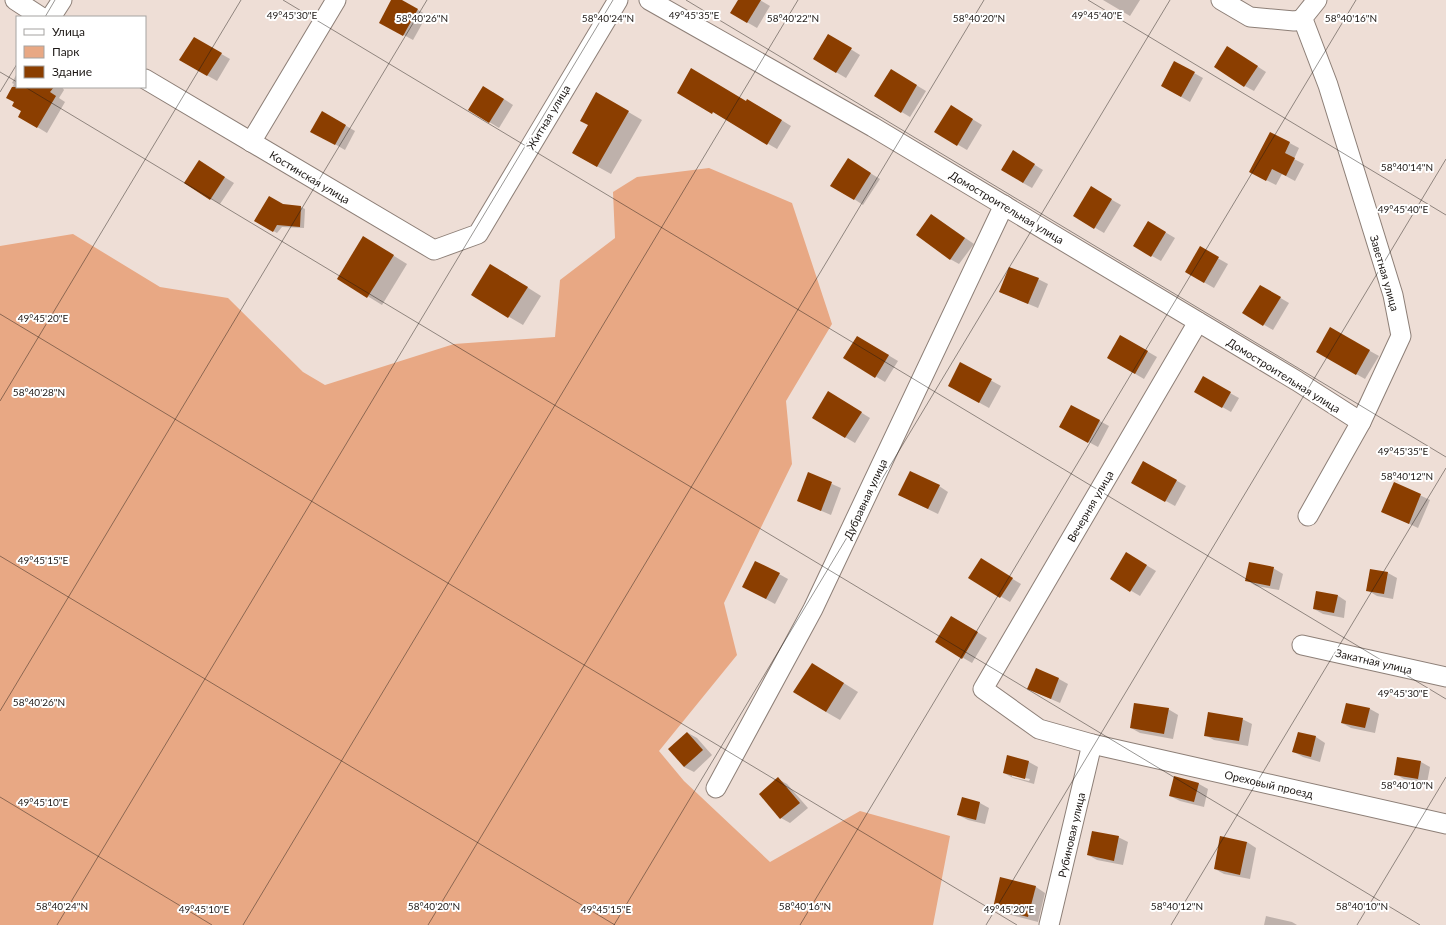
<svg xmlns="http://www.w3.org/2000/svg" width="1446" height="925" font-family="Lato,sans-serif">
  <rect width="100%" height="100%" fill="#eeded6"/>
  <path fill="#e8a884" d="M709,168L792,203L832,324L786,401L792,464L724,603L737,655L659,751L684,781L770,862L860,811L950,836L933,925H0V246L73,234L160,287L228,298L303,372L325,385L454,344L555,337L560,280L615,238L613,192L637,177Z"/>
  <g fill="#0003" fill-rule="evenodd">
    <path d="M392,0H400L427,15L413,40L380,22Z"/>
    <path d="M739,0H760L770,6L757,28L731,13Z"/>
    <path d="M1103,0H1140L1130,16Z"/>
    <path d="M828,35L860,55L846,78L814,59Z"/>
    <path d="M194,38L230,59L217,81L180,60Z"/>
    <path d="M1237,53L1266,72L1254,91L1245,86Z"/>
    <path d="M891,70L926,91L910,117L875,96Z"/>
    <path d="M17,73V87H62L64,90L59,98L65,102L47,133L19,116L22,110L15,102L7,97L14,84L12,83Z"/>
    <path d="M1194,73L1203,78L1190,102L1162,86Z"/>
    <path d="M493,92L513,105L499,128L470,110Z"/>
    <path d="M678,92L757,105L791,126L777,149Z"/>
    <path d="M596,93L642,120L611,174L573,153L589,125Z"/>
    <path d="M951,106L982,125L967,150L936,132Z"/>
    <path d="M322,112L355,131L345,150L312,131Z"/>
    <path d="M1271,133L1299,148L1294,159L1304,164L1295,181L1282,174L1276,185L1260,177Z"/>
    <path d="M1022,157L1043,170L1032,188L1023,183Z"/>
    <path d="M857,165L880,179L863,205L854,199Z"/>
    <path d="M208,167L234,183L220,204L186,183Z"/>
    <path d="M1091,188L1121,205L1104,233L1075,216Z"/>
    <path d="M282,205L301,207L305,209L304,228L282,227L277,233L255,221Z"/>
    <path d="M932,215L974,244L959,264L950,259Z"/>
    <path d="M1148,222L1175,238L1161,261L1134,246Z"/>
    <path d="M378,246L407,264L382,305L338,278Z"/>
    <path d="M1200,248L1228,264L1214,288L1186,272Z"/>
    <path d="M505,273L541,296L523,325L472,295Z"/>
    <path d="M1038,279L1048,284L1038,308L1000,292Z"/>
    <path d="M1260,286L1289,303L1273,330L1244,313Z"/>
    <path d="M1330,329L1379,356L1365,379L1317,352Z"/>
    <path d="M1121,336L1157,357L1144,379L1108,358Z"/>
    <path d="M858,337L898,361L885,382L845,358Z"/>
    <path d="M961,364L1001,386L989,408L958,391Z"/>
    <path d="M1203,378L1239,398L1231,412L1196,392Z"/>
    <path d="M838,398L870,418L855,443L813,418Z"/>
    <path d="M1072,406L1109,426L1098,447L1070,432Z"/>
    <path d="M1144,462L1186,486L1175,506L1133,483Z"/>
    <path d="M809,474L841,488L831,515L798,501Z"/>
    <path d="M1394,483L1430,500L1418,528L1382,511Z"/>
    <path d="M939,486L948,492L938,514L909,500Z"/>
    <path d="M1126,553L1156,571L1140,596L1111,579Z"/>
    <path d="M990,565L1021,584L1010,602L970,578Z"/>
    <path d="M1273,568L1283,574L1279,590L1256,586L1246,580Z"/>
    <path d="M1388,573L1397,578L1393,599L1377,596L1367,590Z"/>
    <path d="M779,574L788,579L775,604L743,587Z"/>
    <path d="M1337,595L1346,601L1344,618L1323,614L1314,609Z"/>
    <path d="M952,617L987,638L972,663L936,642Z"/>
    <path d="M826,672L858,692L840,720L826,712Z"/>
    <path d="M1059,679L1068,684L1060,703L1028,689Z"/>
    <path d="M1168,709L1178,715L1173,739L1140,733L1131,728Z"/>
    <path d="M1370,709L1379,714L1375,733L1351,728L1342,723Z"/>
    <path d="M1242,719L1252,724L1248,746L1214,740L1205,735Z"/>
    <path d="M688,733L697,738L712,755L694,772L684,767Z"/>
    <path d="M1298,733L1316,737L1325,743L1320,762L1303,757L1294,752Z"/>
    <path d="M1008,757L1029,762L1038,767L1034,784L1013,778L1004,773ZM1012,775L1030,779L1029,781L1012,777Z"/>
    <path d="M1398,758L1421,762L1430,767L1427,783L1404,779L1395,774Z"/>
    <path d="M1175,778L1199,784L1208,789L1204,807L1180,801L1170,796Z"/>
    <path d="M778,779L787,784L808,808L790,823L781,818Z"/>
    <path d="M962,798L980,803L989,808L985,824L968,820L958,815Z"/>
    <path d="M1118,837L1128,842L1123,865L1097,860L1088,855Z"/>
    <path d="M1247,842L1256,848L1250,879L1224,874L1215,869Z"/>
    <path d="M1001,879L1036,887L1045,893L1038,922L1003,913L994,908Z"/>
    <path d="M1266,916L1292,922L1297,925H1264Z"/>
  </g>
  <g fill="#8b3e00">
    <path d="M391,0H402L418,9L403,36L379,23Z"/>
    <path d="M738,0H761L747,23L730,13Z"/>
    <path d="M828,34L852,48L836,73L813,59Z"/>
    <path d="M194,37L222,53L207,76L179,60Z"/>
    <path d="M1227,46L1258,66L1244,87L1214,67Z"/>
    <path d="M1174,61L1195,72L1181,97L1161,86Z"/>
    <path d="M691,68L746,101L747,99L782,120L767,145L713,112L712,114L677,93Z"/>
    <path d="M891,69L917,85L901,113L874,96Z"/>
    <path d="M483,86L504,99L489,123L468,110Z"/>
    <path d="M12,87H54L50,92L56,96L37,128L18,117L21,111L12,106L14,102L6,98Z"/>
    <path d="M596,92L629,111L597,167L572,153L588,125L580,121Z"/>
    <path d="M951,105L973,119L957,146L934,132Z"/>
    <path d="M322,111L346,125L335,145L310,132Z"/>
    <path d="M1270,132L1290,142L1285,153L1295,158L1286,176L1272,169L1266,181L1249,172Z"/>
    <path d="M1013,150L1035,164L1023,183L1001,170Z"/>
    <path d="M848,158L871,173L854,200L830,186Z"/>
    <path d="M199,160L225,177L210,200L184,183Z"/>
    <path d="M1091,186L1112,199L1094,229L1073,216Z"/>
    <path d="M269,196L283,204L301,206L300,227L277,225L273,232L254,221Z"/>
    <path d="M931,214L965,238L950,260L916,235Z"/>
    <path d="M1148,221L1166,232L1151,257L1133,246Z"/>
    <path d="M363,236L394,255L367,298L337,279Z"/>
    <path d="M1200,246L1219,257L1204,283L1185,272Z"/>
    <path d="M490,264L528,287L508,318L471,295Z"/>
    <path d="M1009,267L1039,278L1028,304L999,292Z"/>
    <path d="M1260,285L1281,297L1263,326L1242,313Z"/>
    <path d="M1330,327L1370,350L1356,375L1316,352Z"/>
    <path d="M1120,335L1148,351L1135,374L1107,358Z"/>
    <path d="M857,336L889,355L875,378L843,358Z"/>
    <path d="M960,362L992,379L979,403L948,386Z"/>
    <path d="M1203,376L1231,392L1222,408L1194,392Z"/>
    <path d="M828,391L862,412L845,438L812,418Z"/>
    <path d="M1071,405L1100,420L1088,443L1059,427Z"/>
    <path d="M1143,461L1177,480L1165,502L1131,483Z"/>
    <path d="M910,471L940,485L928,509L898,495Z"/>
    <path d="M808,472L832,482L821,511L797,501Z"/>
    <path d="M1394,482L1421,494L1409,524L1381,512Z"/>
    <path d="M1126,552L1147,565L1130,592L1110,579Z"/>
    <path d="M981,558L1013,578L1000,598L968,578Z"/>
    <path d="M755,561L780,573L766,599L742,587Z"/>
    <path d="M1249,562L1274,567L1270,586L1245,581Z"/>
    <path d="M1370,569L1388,572L1384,594L1366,591Z"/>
    <path d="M1316,591L1338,595L1334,613L1313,609Z"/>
    <path d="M951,616L978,632L962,659L935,642Z"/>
    <path d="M812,663L844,683L826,712L793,692Z"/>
    <path d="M1036,668L1059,678L1051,699L1027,689Z"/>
    <path d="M1134,703L1169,708L1164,734L1130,728Z"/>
    <path d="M1346,703L1370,708L1365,728L1341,723Z"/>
    <path d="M1208,712L1243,718L1239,741L1204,736Z"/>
    <path d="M687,732L703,750L684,767L668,749Z"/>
    <path d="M1298,732L1316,736L1311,757L1292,752Z"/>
    <path d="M1007,755L1029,761L1025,779L1003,773Z"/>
    <path d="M1397,757L1421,761L1418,779L1394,775Z"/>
    <path d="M1174,776L1199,783L1194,802L1169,796Z"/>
    <path d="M778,777L800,803L780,819L759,794Z"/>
    <path d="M962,797L980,802L976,820L957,815Z"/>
    <path d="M1092,831L1119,836L1114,861L1087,855Z"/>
    <path d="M1220,836L1247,842L1240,875L1214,869Z"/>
    <path d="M1000,877L1036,886L1028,917L993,908Z"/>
  </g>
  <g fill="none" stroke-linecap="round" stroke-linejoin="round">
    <g stroke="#8d7f77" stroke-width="21">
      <g id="minor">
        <path d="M15,0L41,17"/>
        <path d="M649,0L873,127L1297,381L1361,422"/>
        <path d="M1221,0L1250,17L1294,21L1301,20"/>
        <path d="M51,17L62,0"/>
        <path d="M145,79L434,250L478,234L618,0"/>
        <path d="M251,142L336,0"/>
        <path d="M1198,322L983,689L1039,729L1092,744L1446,824"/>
        <path d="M1308,516L1361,422L1401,336L1393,295L1328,85L1304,22L1301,20L1317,0"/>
        <path d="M1302,645L1446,677"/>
        <path d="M716,788L813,609L1004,205"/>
        <path d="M1049,925L1092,744"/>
      </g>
    </g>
    <use href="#minor" stroke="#fff" stroke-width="19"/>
  </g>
  <path fill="none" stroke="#1d1815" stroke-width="1" stroke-opacity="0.45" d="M283,0L1446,699M686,0L1446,457M1088,0L1446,215M45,17L55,0M0,72L17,82M25,87L1420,925M0,92L17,64M0,314L1017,925M0,401L241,0M0,556L615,925M0,711L427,0M0,797L212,925M57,925L613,0M243,925L798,0M428,925L984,0M614,925L1170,0M800,925L1356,0M986,925L1446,159M1171,925L1446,468M1357,925L1446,777"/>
  <g text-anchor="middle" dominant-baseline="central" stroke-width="4" stroke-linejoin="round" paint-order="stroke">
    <g font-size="11" fill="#1d1815" stroke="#fff">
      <text transform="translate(548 117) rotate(-59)">Житная улица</text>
      <text transform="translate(310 177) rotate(31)">Костинская улица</text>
      <text transform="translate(1007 207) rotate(31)">Домостроительная улица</text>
      <text transform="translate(1385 273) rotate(74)">Заветная улица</text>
      <text transform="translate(1284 375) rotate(32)">Домостроительная улица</text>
      <text transform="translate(865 499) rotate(-65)">Дубравная улица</text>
      <text transform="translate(1090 506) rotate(-60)">Вечерняя улица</text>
      <text transform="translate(1374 661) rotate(13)">Закатная улица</text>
      <text transform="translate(1269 784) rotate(13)">Ореховый проезд</text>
      <text transform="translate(1071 835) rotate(-77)">Рубиновая улица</text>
    </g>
  </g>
  <g font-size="10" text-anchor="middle" fill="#1d1815" stroke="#fff" stroke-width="4" stroke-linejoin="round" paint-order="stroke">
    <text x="292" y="19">49°45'30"E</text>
    <text x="694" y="19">49°45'35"E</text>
    <text x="1097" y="19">49°45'40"E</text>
    <text x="1351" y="22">58°40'16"N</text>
    <text x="422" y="22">58°40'26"N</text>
    <text x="608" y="22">58°40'24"N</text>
    <text x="793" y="22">58°40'22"N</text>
    <text x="979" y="22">58°40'20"N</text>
    <text x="1407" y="171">58°40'14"N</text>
    <text x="1403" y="213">49°45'40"E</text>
    <text x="43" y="322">49°45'20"E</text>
    <text x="39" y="396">58°40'28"N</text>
    <text x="1403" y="455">49°45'35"E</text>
    <text x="1407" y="480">58°40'12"N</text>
    <text x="43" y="564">49°45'15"E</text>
    <text x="1403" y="697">49°45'30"E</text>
    <text x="39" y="706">58°40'26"N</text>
    <text x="1407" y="789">58°40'10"N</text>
    <text x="43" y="806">49°45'10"E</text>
    <text x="62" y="910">58°40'24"N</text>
    <text x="434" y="910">58°40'20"N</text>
    <text x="805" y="910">58°40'16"N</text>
    <text x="1177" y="910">58°40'12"N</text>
    <text x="1362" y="910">58°40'10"N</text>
    <text x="204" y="913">49°45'10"E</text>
    <text x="606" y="913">49°45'15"E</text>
    <text x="1009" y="913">49°45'20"E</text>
  </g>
  <rect x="16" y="16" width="130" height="72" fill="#ffffff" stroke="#a5a3a1"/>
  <rect x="24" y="29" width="20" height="6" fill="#ffffff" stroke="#a5a3a1"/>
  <text x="52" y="36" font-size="12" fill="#1d1815">Улица</text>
  <rect x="24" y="46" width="20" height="12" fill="#e8a884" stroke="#a5a3a1"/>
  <text x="52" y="56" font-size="12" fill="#1d1815">Парк</text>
  <rect x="24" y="66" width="20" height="12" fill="#8b3e00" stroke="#a5a3a1"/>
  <text x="52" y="76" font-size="12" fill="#1d1815">Здание</text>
</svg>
